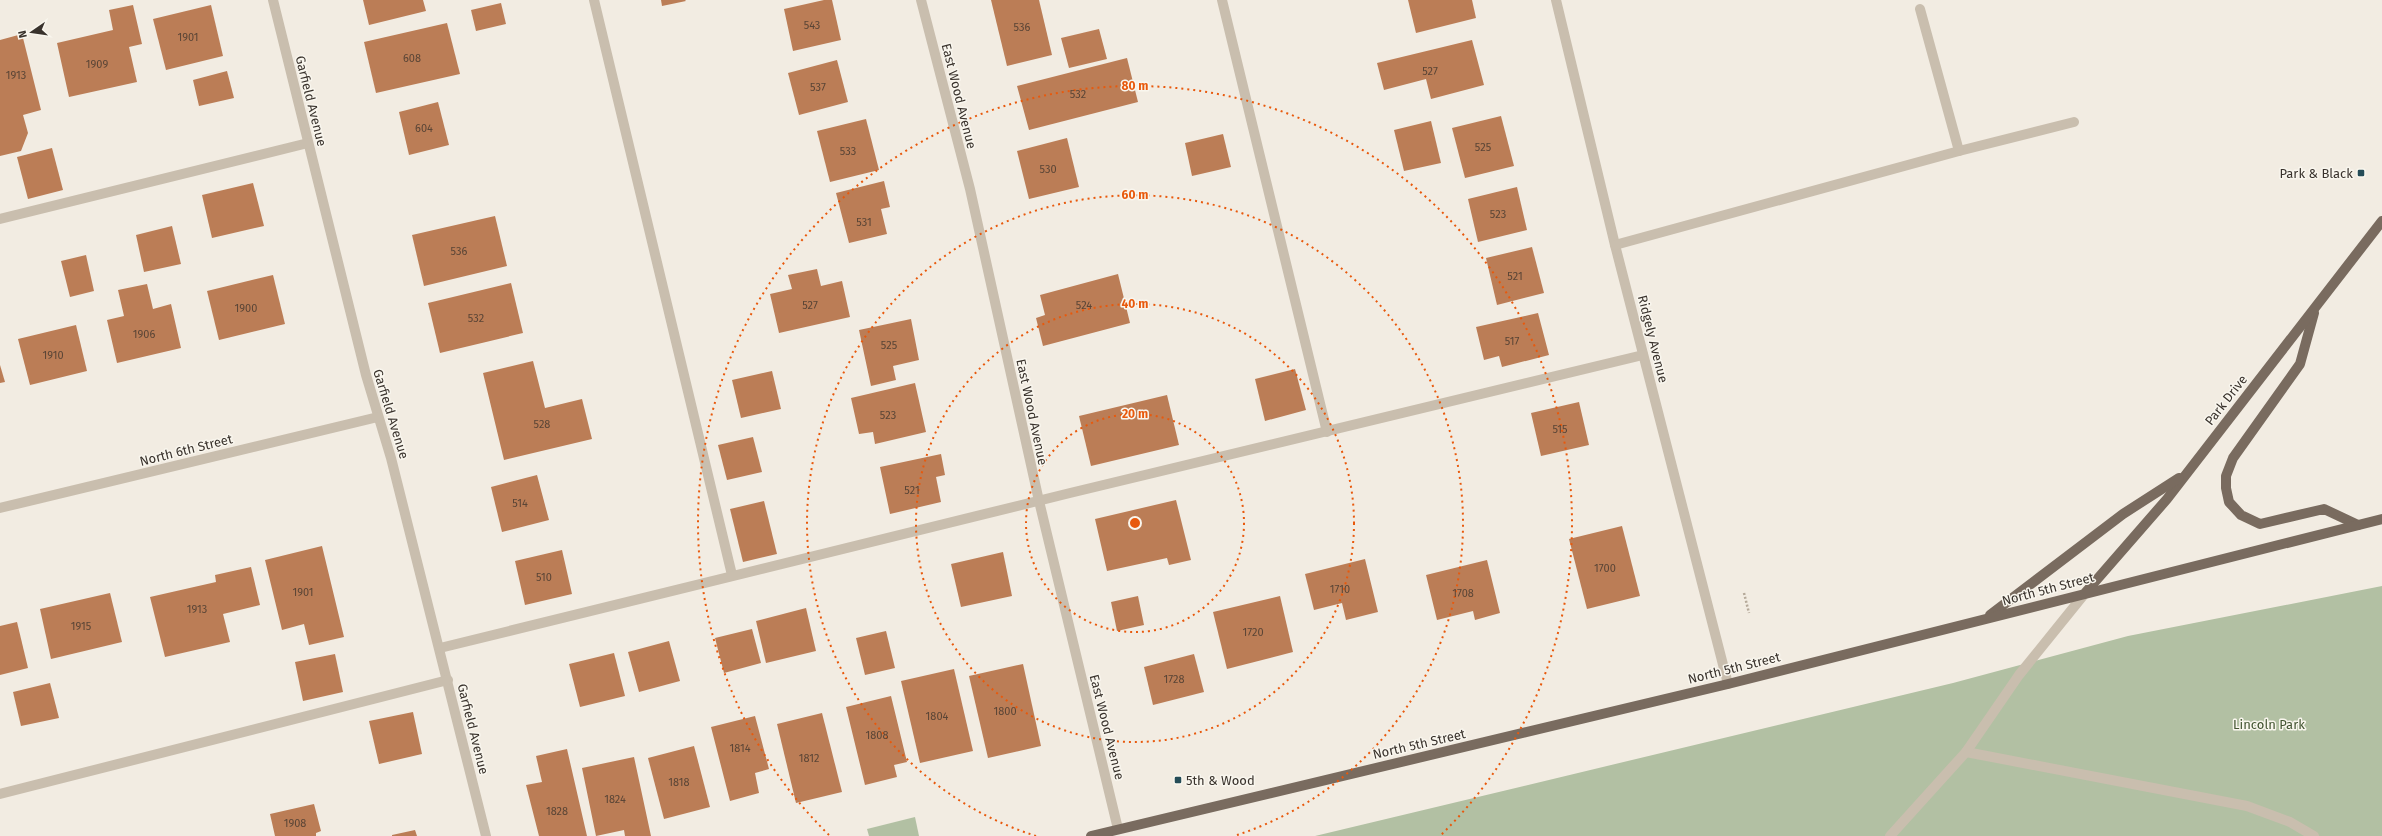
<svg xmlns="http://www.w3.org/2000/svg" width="2382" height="836" font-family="'Fira Sans',sans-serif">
  <rect width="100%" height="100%" fill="#f2ece2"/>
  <g fill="#b2c0a3">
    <path d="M2382,586V836H1315L1953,683L2128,636Z"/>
    <path d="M915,817L919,836H869L867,829Z"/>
  </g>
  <g fill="#bb7d56">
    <path d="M363,0H423L426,11L369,25Z"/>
    <path d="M661,0H685L686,1L662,6Z"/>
    <path d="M824,0H832L841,40L793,51L784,9Z"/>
    <path d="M991,0H1039L1052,55L1007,66Z"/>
    <path d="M1408,0H1472L1476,18L1416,33Z"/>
    <path d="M501,3L506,24L476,31L471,10Z"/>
    <path d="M133,5L142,44L129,47L137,82L69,97L57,43L113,30L109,10Z"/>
    <path d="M211,5L223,56L166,70L153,19Z"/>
    <path d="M447,23L460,74L376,93L364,42Z"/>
    <path d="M1099,29L1107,59L1069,68L1061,38Z"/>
    <path d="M22,34L41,110L23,115L28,133L21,151L0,156V40Z"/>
    <path d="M1472,40L1484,85L1431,99L1426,79L1384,90L1377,63Z"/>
    <path d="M1127,58L1138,102L1029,130L1017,86Z"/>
    <path d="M837,60L848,102L799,115L788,73Z"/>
    <path d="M227,71L234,98L199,106L193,80Z"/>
    <path d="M438,102L449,145L409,155L399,112Z"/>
    <path d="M1501,116L1514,166L1465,178L1452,128Z"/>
    <path d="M866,119L879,170L830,182L817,131Z"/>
    <path d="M1431,121L1441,163L1404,171L1394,130Z"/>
    <path d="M1223,134L1231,167L1192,176L1185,143Z"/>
    <path d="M1067,138L1079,187L1029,199L1017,151Z"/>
    <path d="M52,148L63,190L28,199L17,157Z"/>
    <path d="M884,181L890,207L881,209L887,234L849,243L836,193Z"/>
    <path d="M253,183L264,226L212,238L202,195Z"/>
    <path d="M1517,187L1527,230L1478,242L1468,199Z"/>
    <path d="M495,216L507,266L424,286L412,235Z"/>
    <path d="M172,226L181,264L144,272L136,235Z"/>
    <path d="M1532,247L1544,293L1497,305L1486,258Z"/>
    <path d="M86,255L94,291L70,297L61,261Z"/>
    <path d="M817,269L821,286L842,281L850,317L779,333L770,294L792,289L788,275Z"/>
    <path d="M1118,274L1130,323L1043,346L1036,318L1045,315L1040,295Z"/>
    <path d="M273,275L285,324L219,340L207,291Z"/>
    <path d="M511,283L523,333L440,353L428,303Z"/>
    <path d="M147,284L153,309L171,304L181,348L117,363L107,320L124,316L118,290Z"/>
    <path d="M1538,313L1549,355L1502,367L1499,356L1484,360L1476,327Z"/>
    <path d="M911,319L919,360L893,366L896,380L871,386L859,330Z"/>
    <path d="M76,325L87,371L30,385L18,339Z"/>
    <path d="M533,361L545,408L582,399L592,439L504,460L483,373Z"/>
    <path d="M0,365L5,382L0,383Z"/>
    <path d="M1295,369L1306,410L1265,421L1255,379Z"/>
    <path d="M772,371L781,409L741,418L732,380Z"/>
    <path d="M915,383L926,432L875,444L873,432L859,434L851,398Z"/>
    <path d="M1167,395L1179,445L1091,466L1079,416Z"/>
    <path d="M1579,402L1589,445L1541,456L1531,413Z"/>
    <path d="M753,437L762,472L727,480L718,445Z"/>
    <path d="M941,454L945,475L936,477L941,502L890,514L880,467Z"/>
    <path d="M537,475L549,520L502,532L491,487Z"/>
    <path d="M1176,500L1191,560L1169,565L1167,558L1107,571L1095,519Z"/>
    <path d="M764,501L777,554L743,562L730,509Z"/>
    <path d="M1622,526L1640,596L1587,609L1569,539Z"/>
    <path d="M322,546L344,637L309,645L304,624L282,630L265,560Z"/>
    <path d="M562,550L572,594L525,605L515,561Z"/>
    <path d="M1003,552L1012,596L961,607L951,564Z"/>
    <path d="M1365,559L1378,612L1346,620L1342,603L1314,610L1305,574Z"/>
    <path d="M1487,560L1500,613L1475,620L1473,611L1437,620L1426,575Z"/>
    <path d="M251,567L260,605L223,614L230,642L165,657L150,597L216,582L215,575Z"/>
    <path d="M110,593L122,642L51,659L40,609Z"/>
    <path d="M1138,596L1144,625L1117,631L1111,602Z"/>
    <path d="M1280,596L1293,652L1227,669L1213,612Z"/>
    <path d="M806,608L816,651L766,663L756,621Z"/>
    <path d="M17,622L28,668L0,675V626Z"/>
    <path d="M752,629L761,663L724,673L715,638Z"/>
    <path d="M886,631L895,668L865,675L856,638Z"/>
    <path d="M669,641L680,681L639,692L628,652Z"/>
    <path d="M614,653L625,696L580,707L569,664Z"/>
    <path d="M335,654L343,692L303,701L295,662Z"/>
    <path d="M1194,654L1204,692L1153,705L1144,667Z"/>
    <path d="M1023,664L1041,746L988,758L969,676Z"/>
    <path d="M954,669L973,751L920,763L901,681Z"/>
    <path d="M50,683L59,718L21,726L13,692Z"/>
    <path d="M891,696L907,762L894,765L897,777L865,785L846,707Z"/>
    <path d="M413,712L422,754L379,764L369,721Z"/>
    <path d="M822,713L842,792L796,803L777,724Z"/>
    <path d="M755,716L769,769L755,773L759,793L730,801L711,727Z"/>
    <path d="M694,746L710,807L664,819L648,758Z"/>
    <path d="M567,749L587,836H539L526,785L542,782L536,756Z"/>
    <path d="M634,757L651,836H625L624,830L596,836L582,768Z"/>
    <path d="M314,804L321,831L316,833V836H275L270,814Z"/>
    <path d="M415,830L417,836H392V835Z"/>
  </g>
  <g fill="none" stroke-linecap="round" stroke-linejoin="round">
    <path stroke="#b5a999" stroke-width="2.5" stroke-dasharray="2 2" stroke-linecap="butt" d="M1744,593L1749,613"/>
    <g stroke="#c9beae" stroke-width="10">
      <path d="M273,0L366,375L391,458L486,836"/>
      <path d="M594,0L732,575"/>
      <path d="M921,0L970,189L1039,501L1118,829"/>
      <path d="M1222,0L1327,432"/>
      <path d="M1556,0L1615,245L1728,684"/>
      <path d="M1959,151L2074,122"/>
      <path d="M0,219L308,143"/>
      <path d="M1615,245L1959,151L1920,9"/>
      <path d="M0,508L378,417"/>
      <path d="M440,648L1070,493L1643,355"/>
      <path d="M1966,752L2247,806L2290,822L2314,836"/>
      <path d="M0,794L448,680"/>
      <path d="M1890,836L1966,752L2019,675L2086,592"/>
    </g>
    <g stroke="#796b5f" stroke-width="10">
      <path d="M2314,313L2300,364L2233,458L2226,476V488L2229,502L2241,515L2260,524L2324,509L2358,525"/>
      <path d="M2086,592L2167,499L2382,221"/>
      <path d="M1990,615L2123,514L2179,478"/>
      <path d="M1091,836L1728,684L2382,519"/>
    </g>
  </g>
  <g fill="none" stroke="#e8590c" stroke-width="2" stroke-dasharray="2 4">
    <circle cx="1135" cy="523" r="109"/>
    <circle cx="1135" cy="523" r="219"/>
    <path d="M1036 836A328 328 0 1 1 1234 836"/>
    <path d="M829 835A437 437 0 1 1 1441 835"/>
  </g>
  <g fill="#254c57" stroke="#f9f6ee" stroke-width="1.5">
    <rect x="2357" y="169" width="8" height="8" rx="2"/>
    <rect x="1174" y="776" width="8" height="8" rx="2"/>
  </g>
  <g text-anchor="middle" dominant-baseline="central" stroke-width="3" stroke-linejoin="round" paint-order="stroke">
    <g font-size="11" fill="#5a4536">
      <text x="812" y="25">543</text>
      <text x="1022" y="27">536</text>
      <text x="188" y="37">1901</text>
      <text x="412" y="58">608</text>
      <text x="97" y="64">1909</text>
      <text x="1430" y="71">527</text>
      <text x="16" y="75">1913</text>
      <text x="818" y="87">537</text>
      <text x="1078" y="94">532</text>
      <text x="424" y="128">604</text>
      <text x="1483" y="147">525</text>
      <text x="848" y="151">533</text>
      <text x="1048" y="169">530</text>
      <text x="1498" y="214">523</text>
      <text x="864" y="222">531</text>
      <text x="459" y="251">536</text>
      <text x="1515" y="276">521</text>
      <text x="810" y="305">527</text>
      <text x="1084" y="305">524</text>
      <text x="246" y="308">1900</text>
      <text x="476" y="318">532</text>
      <text x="144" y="334">1906</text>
      <text x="1512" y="341">517</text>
      <text x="889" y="345">525</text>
      <text x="53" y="355">1910</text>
      <text x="888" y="415">523</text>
      <text x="542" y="424">528</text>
      <text x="1560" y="429">515</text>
      <text x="912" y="490">521</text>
      <text x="520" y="503">514</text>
      <text x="1605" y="568">1700</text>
      <text x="544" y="577">510</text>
      <text x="1340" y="589">1710</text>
      <text x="303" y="592">1901</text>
      <text x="1463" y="593">1708</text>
      <text x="197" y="609">1913</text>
      <text x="81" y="626">1915</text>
      <text x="1253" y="632">1720</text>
      <text x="1174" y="679">1728</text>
      <text x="1005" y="711">1800</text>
      <text x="937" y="716">1804</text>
      <text x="877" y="735">1808</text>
      <text x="740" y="748">1814</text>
      <text x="809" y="758">1812</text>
      <text x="679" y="782">1818</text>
      <text x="615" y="799">1824</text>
      <text x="557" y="811">1828</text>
      <text x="295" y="823">1908</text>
    </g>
    <g font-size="13" fill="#39322c" stroke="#f9f6ee">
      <text transform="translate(959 96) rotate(76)">East Wood Avenue</text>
      <text transform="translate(311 101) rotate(76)">Garfield Avenue</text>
      <text transform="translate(1653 339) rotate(76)">Ridgely Avenue</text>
      <text transform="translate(2226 400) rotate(-52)">Park Drive</text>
      <text transform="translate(1032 412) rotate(78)">East Wood Avenue</text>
      <text transform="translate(391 414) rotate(73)">Garfield Avenue</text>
      <text transform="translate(186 450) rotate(-14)">North 6th Street</text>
      <text transform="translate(2048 589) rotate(-15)">North 5th Street</text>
      <text transform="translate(1734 668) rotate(-14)">North 5th Street</text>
      <text transform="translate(1107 727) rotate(76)">East Wood Avenue</text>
      <text transform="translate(473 729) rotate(76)">Garfield Avenue</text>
      <text transform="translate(1419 744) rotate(-13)">North 5th Street</text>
    </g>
    <g font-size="13" fill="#39322c" stroke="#f9f6ee" text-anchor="end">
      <text x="2353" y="173">Park &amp; Black</text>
      <text x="1186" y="780" text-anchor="start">5th &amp; Wood</text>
    </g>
    <g font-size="13" fill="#435532" stroke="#f9f6ee">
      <text x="2269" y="724">Lincoln Park</text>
    </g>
  </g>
  <circle cx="1135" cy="523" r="6" fill="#e8590c" stroke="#f9f6ee" stroke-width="2"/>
  <g font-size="12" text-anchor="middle" font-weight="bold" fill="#e8590c" stroke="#f9f6ee" stroke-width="3" stroke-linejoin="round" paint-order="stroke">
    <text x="1135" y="90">80 m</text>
    <text x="1135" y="199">60 m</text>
    <text x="1135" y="308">40 m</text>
    <text x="1135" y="418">20 m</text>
  </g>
  <g transform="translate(32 32) rotate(257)" stroke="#f9f6ee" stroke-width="3" paint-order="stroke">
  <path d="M0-3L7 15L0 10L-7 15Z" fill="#39322c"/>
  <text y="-6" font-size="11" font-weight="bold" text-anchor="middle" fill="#39322c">N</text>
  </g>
</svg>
